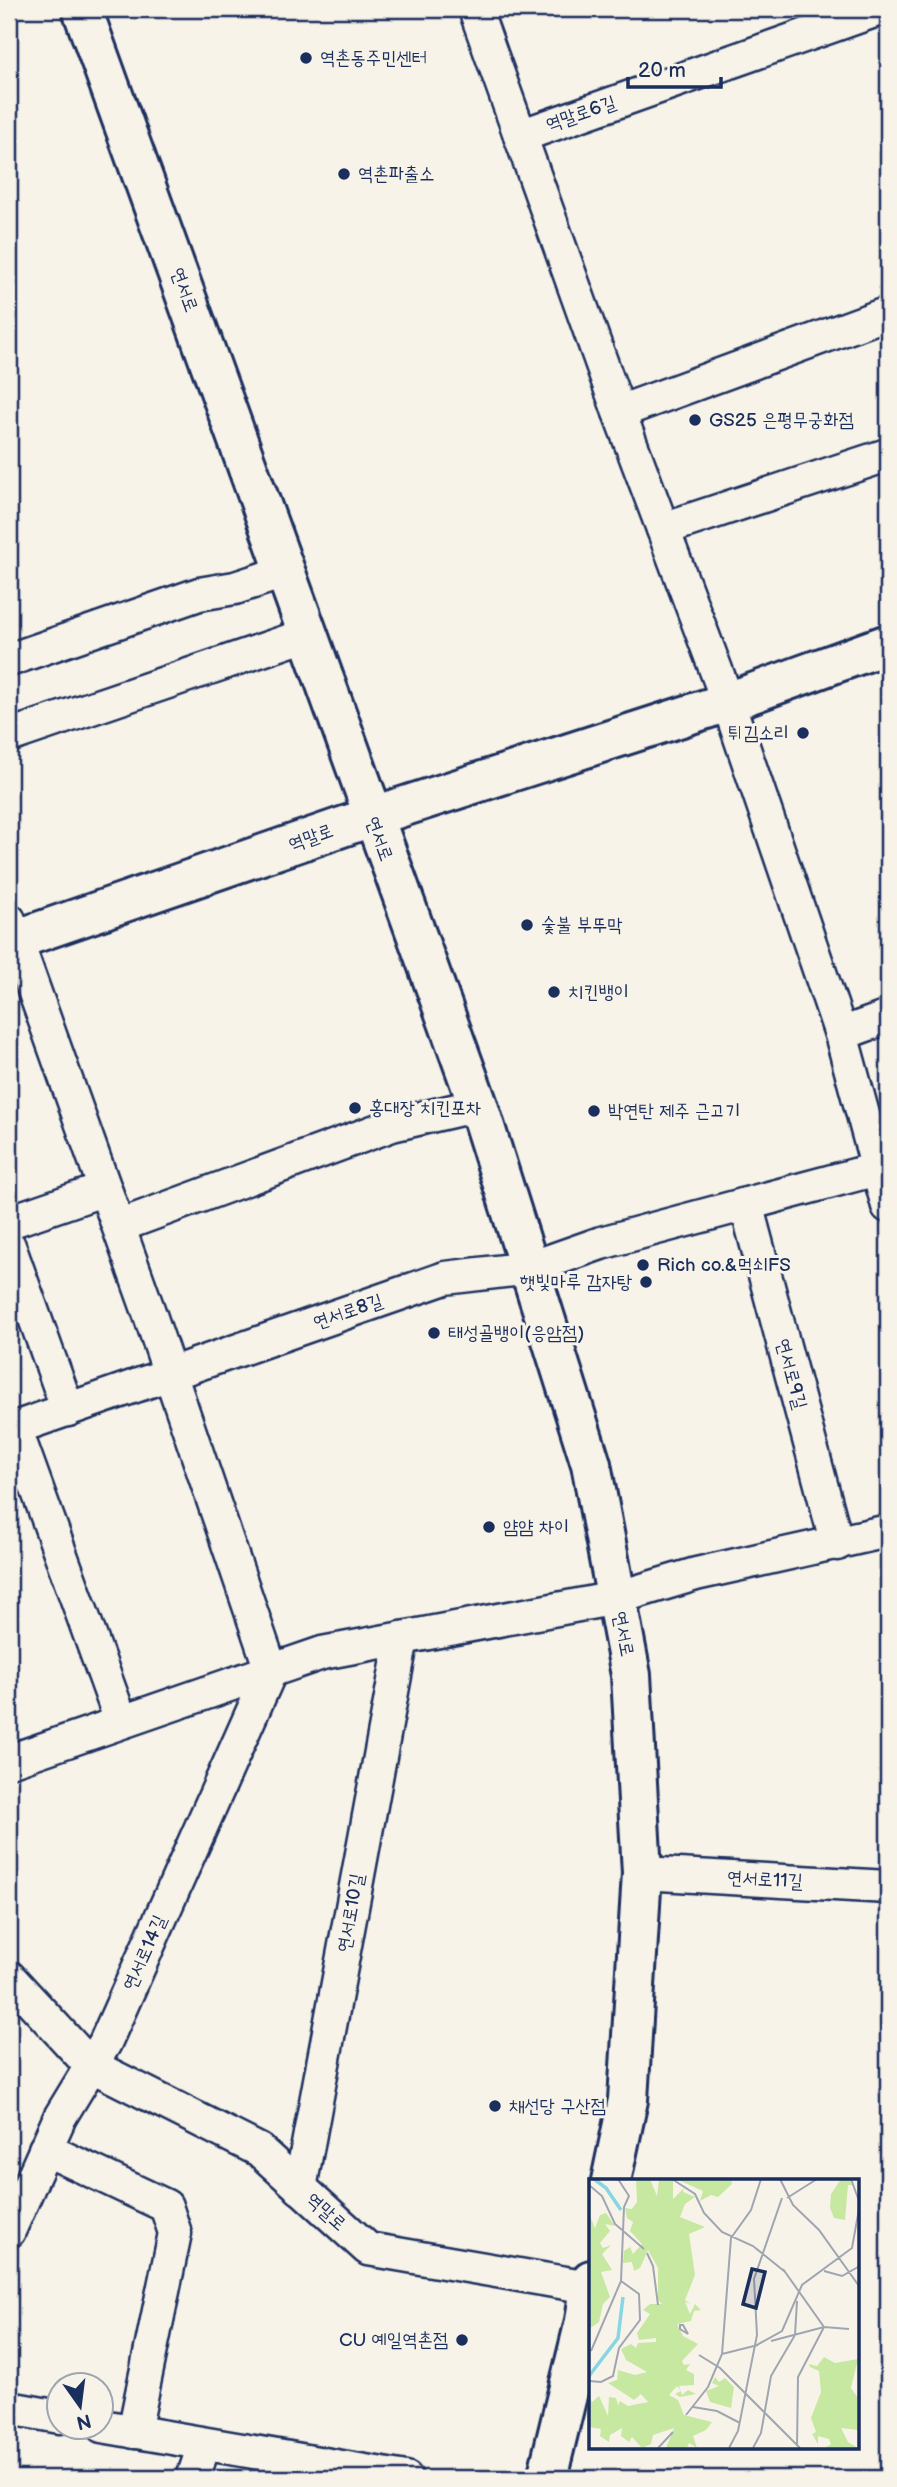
<svg xmlns="http://www.w3.org/2000/svg" width="897" height="2487" font-family="'Balsamiq Sans','Poor Story',sans-serif">
  <rect width="100%" height="100%" fill="#f7f3e8"/>
  <filter id="ink" filterUnits="userSpaceOnUse"><feTurbulence type="fractalNoise" baseFrequency=".0143" numOctaves="2"/><feDisplacementMap in="SourceGraphic" scale="14" xChannelSelector="R" yChannelSelector="G"/><feConvolveMatrix kernelMatrix="1 2 1 2 8 2 1 2 1" color-interpolation-filters="sRGB"/></filter>
  <g filter="url(#ink)">
    <g fill="none" stroke-linecap="round" stroke-linejoin="round">
      <g stroke="#1b2f5e" stroke-width="37">
        <g id="minor">
          <path d="M475,9L619,412L728,702L841,1034L888,1206"/>
          <path d="M520,136L880,9"/>
          <path d="M619,412L888,313"/>
          <path d="M663,529L887,455L888,460"/>
          <path d="M9,660L199,594L235,588L284,572"/>
          <path d="M9,736L306,635"/>
          <path d="M9,920L150,1315L271,1670L105,2043L60,2117L9,2231"/>
          <path d="M841,1034L888,1017"/>
          <path d="M746,1204L837,1544"/>
          <path d="M9,1222L105,1189"/>
          <path d="M119,1226L392,1125L478,1105"/>
          <path d="M9,1246L68,1410"/>
          <path d="M15,1428L121,1721"/>
          <path d="M9,1430L445,1278L530,1268L601,1243L877,1169"/>
          <path d="M9,1761L322,1653L616,1598L696,1574L888,1531"/>
          <path d="M642,1873L888,1887"/>
          <path d="M9,1977L90,2065L259,2150L368,2249L589,2287"/>
          <path d="M45,2149L166,2206L175,2233L134,2432"/>
          <path d="M300,2188L402,1638"/>
          <path d="M9,2408L60,2417"/>
          <path d="M102,2426L406,2478"/>
          <path d="M193,2478L204,2445"/>
        </g>
      </g>
      <g stroke="#1b2f5e" stroke-width="44">
        <path id="tertiary" d="M9,942L371,817L728,702L888,644"/>
      </g>
      <g stroke="#1b2f5e" stroke-width="44">
        <g id="primary">
          <path d="M82,9L478,1105L591,1464L631,1675L642,1873L628,2100L611,2181"/>
          <path d="M547,2478L585,2321L591,2280"/>
        </g>
      </g>
      <use href="#minor" stroke="#f7f3e8" stroke-width="32"/>
      <use href="#tertiary" stroke="#f7f3e8" stroke-width="38"/>
      <use href="#primary" stroke="#f7f3e8" stroke-width="38"/>
    </g>
  </g>
  <g fill="#1b2f5e" stroke="#f7f3e8" stroke-width="2.5">
    <circle cx="306" cy="58" r="7"/>
    <circle cx="344" cy="174" r="7"/>
    <circle cx="695" cy="420" r="7"/>
    <circle cx="803" cy="733" r="7"/>
    <circle cx="527" cy="925" r="7"/>
    <circle cx="554" cy="992" r="7"/>
    <circle cx="355" cy="1108" r="7"/>
    <circle cx="594" cy="1111" r="7"/>
    <circle cx="643" cy="1265" r="7"/>
    <circle cx="646" cy="1282" r="7"/>
    <circle cx="434" cy="1333" r="7"/>
    <circle cx="489" cy="1527" r="7"/>
    <circle cx="495" cy="2106" r="7"/>
    <circle cx="462" cy="2340" r="7"/>
  </g>
  <g text-anchor="middle" dominant-baseline="central" stroke-width="6" stroke-linejoin="round" paint-order="stroke">
    <g font-size="19" fill="#1b2f5e" stroke="#f7f3e8" text-anchor="start">
      <text x="320" y="58">역촌동주민센터</text>
      <text x="358" y="174">역촌파출소</text>
      <text x="709" y="420">GS25 은평무궁화점</text>
      <text x="789" y="733" text-anchor="end">튀김소리</text>
      <text x="541" y="925">숯불 부뚜막</text>
      <text x="568" y="992">치킨뱅이</text>
      <text x="369" y="1108">홍대장 치킨포차</text>
      <text x="608" y="1111">박연탄 제주 근고기</text>
      <text x="657" y="1265">Rich co.&amp;먹쇠FS</text>
      <text x="632" y="1282" text-anchor="end">햇빛마루 감자탕</text>
      <text x="448" y="1333">태성골뱅이(응암점)</text>
      <text x="503" y="1527">얌얌 차이</text>
      <text x="509" y="2106">채선당 구산점</text>
      <text x="448" y="2340" text-anchor="end">CU 예일역촌점</text>
    </g>
    <g font-size="19" fill="#1b2f5e" stroke="#f7f3e8">
      <text transform="translate(581 114) rotate(-19)">역말로6길</text>
      <text transform="translate(184 290) rotate(70)">연서로</text>
      <text transform="translate(311 838) rotate(-20)">역말로</text>
      <text transform="translate(379 839) rotate(70)">연서로</text>
      <text transform="translate(348 1312) rotate(-19)">연서로8길</text>
      <text transform="translate(791 1374) rotate(75)">연서로9길</text>
      <text transform="translate(623 1634) rotate(79)">연서로</text>
      <text transform="translate(765 1880) rotate(3)">연서로11길</text>
      <text transform="translate(351 1913) rotate(-80)">연서로10길</text>
      <text transform="translate(145 1953) rotate(-66)">연서로14길</text>
      <text transform="translate(326 2212) rotate(42)">역말로</text>
    </g>
  </g>
  <g transform="translate(589 2179)">
    <rect width="270" height="270" fill="#f7f3e8"/>
    <path d="M47,0H61L68,17L70,0L84,1V20L95,9L94,13L106,18L96,25L91,38L116,48L100,55L106,96L96,121L102,125L96,123L101,135L106,125L112,131L105,132L102,142L88,145L94,157L109,165L93,182L95,186L101,185L97,191L105,195V206L90,207L93,216L99,211L107,215L91,218L86,215L92,212L88,207L80,216L89,221L95,236L123,243L117,251L104,257L108,269L100,264L98,269H77L85,249L64,256L62,265L53,269L43,258L40,263L32,257L33,249L21,256L20,263L11,257L12,250L0,248V217L3,223L10,217L19,237L20,218L27,219L29,226L31,222L39,227L59,223L52,215L45,221L19,204L28,201L29,191L46,196L58,193L37,181L32,170L42,165L47,169L49,164L67,163V159L50,161L48,154L61,135L54,131L61,125H73L69,121V89L59,71L51,89L45,92L43,83L34,84L35,72L41,68L44,75L53,65L41,52L44,43L38,39L36,29L43,30L48,23ZM87,0H142L143,5L129,18L122,16L111,22L114,12ZM252,0H261L263,6H259L256,41L245,39L241,29L242,15ZM17,34L26,47L16,45L21,52L11,64L14,69L22,66L13,75L23,91L12,93L21,118L14,125L10,143L0,150V35L6,49L11,36ZM235,178L246,184L269,180L262,209L269,219V251L252,249L259,263L269,269H236L242,265L240,260L229,257V265L223,255L227,253L222,239L232,213L230,192L221,188L220,185L228,187ZM126,198L130,203L136,199L145,208L142,229L121,223L117,212L130,207L123,204Z" fill="#c7e8a1"/>
    <path fill="none" stroke="#87d6e3" stroke-width="3.5" d="M5,0L17,9L32,31M0,197L29,159L34,118"/>
    <path fill="none" stroke="#9fa5b1" stroke-width="2" d="M83,0L106,15L115,34L133,53L164,67L195,92M191,0L204,26L230,51L270,107M262,0L270,22M0,6L13,17L26,45L55,70M198,19L228,0M58,74L64,87L69,126M194,90L235,148M235,92L253,97L269,88M91,146H94L99,155L91,150ZM182,162L235,148L260,150M166,167L193,152L213,106L263,69L270,30M2,172L32,102L35,28L40,17L29,0M133,175L169,166M110,176L131,189L211,269M0,202L12,203L24,197L30,169L51,141L50,115L32,102M104,228L128,232L151,244M97,236L119,208L133,175L142,59L162,31L172,0M208,267L209,198L235,148M69,269L84,253M140,269L149,252L168,156L165,100L193,19M164,269L172,254L182,197L206,156L208,122"/>
    <path fill="#1b2f5e" fill-opacity="0.15" stroke="#1b2f5e" stroke-width="3.5" d="M163,90L176,93L167,129L154,125Z"/>
    <rect width="270" height="270" fill="none" stroke="#1b2f5e" stroke-width="3.5"/>
  </g>
  <rect width="897" height="2487" fill="none" stroke="#f7f3e8" stroke-width="35"/>
  <rect x="18" y="18" width="862" height="2452" fill="none" stroke="#1b2f5e" stroke-width="2.5" filter="url(#ink)"/>
  <g transform="translate(80 2406) rotate(166)"><circle r="33" fill="#f7f3e8" stroke="#9fa5b1" stroke-width="2"/>
  <path d="M0-5L12 26L0 18L-12 26Z" fill="#1b2f5e"/>
  <text y="-10" font-size="19" font-weight="bold" text-anchor="middle" fill="#1b2f5e">N</text>
  </g>
  <path d="M628 77v10h93v-10" fill="none" stroke="#1b2f5e" stroke-width="3.5"/>
  <text x="638" y="77" font-size="21" fill="#1b2f5e" stroke="#f7f3e8" stroke-width="5" paint-order="stroke">20 m</text>
</svg>
